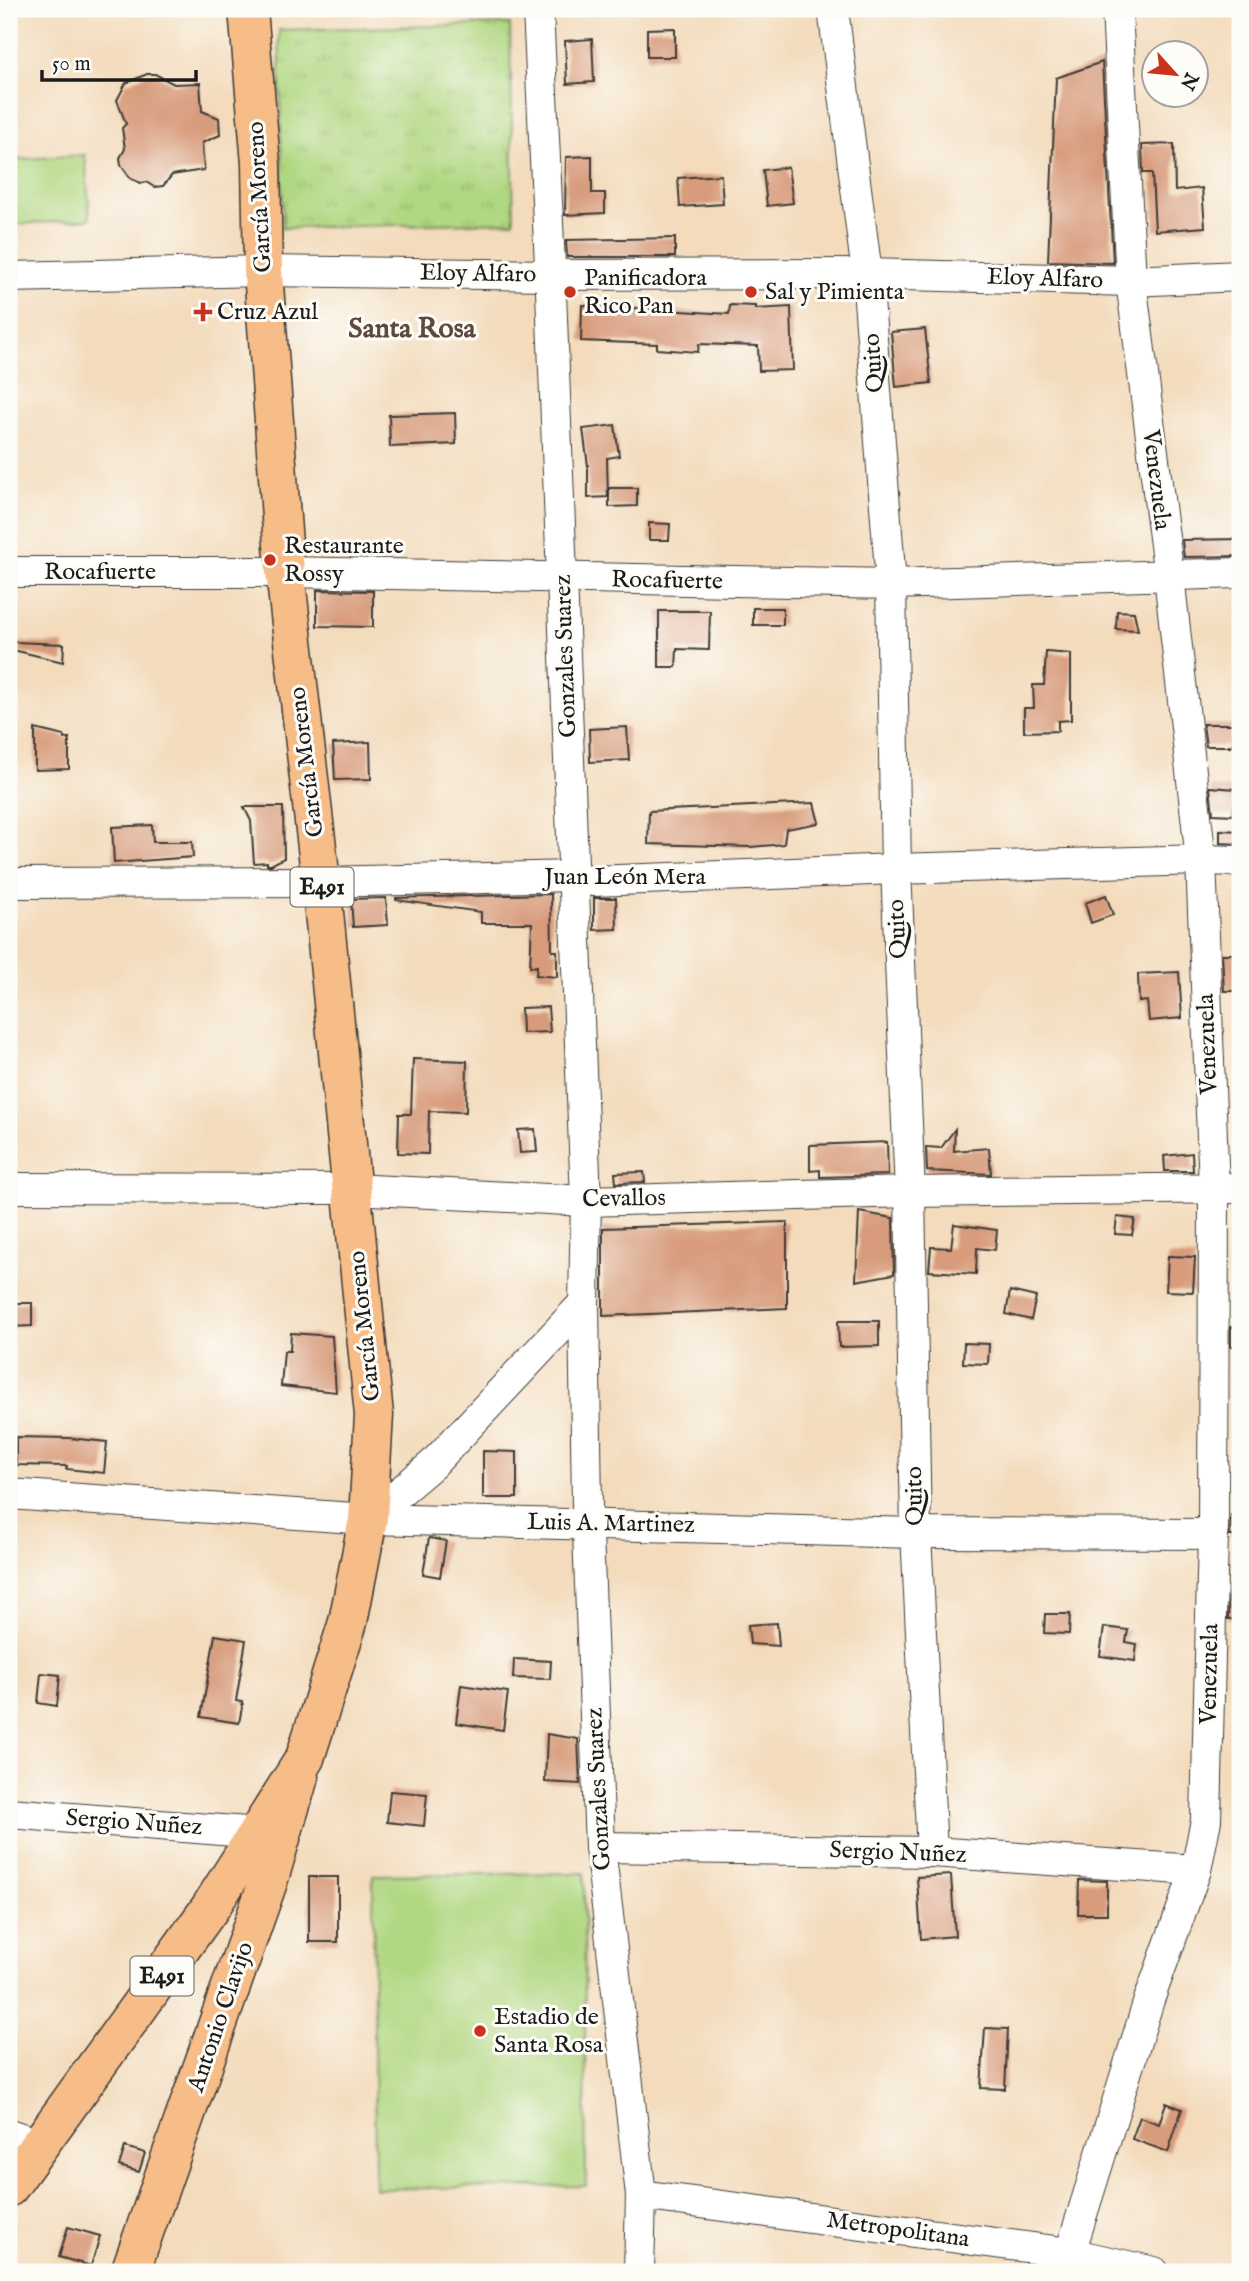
<svg xmlns="http://www.w3.org/2000/svg" width="1249" height="2281" font-family="'IM FELL English',serif">
  <defs>
    <pattern id="park-tufts" width="24" height="20" patternUnits="userSpaceOnUse" patternTransform="scale(1.75)"><rect width="24" height="20" fill="#b0d781"/><path d="M3 7l-1-3M5 7V3M7 7l1-3M15 17l-1-3M17 17v-4M19 17l1-3" fill="none" stroke="#97b86f"/></pattern>
  </defs>
  <rect width="100%" height="100%" fill="#fdfcf7"/>
  <filter id="ink" filterUnits="userSpaceOnUse"><feTurbulence type="fractalNoise" baseFrequency=".0143" numOctaves="2"/><feDisplacementMap in="SourceGraphic" scale="14" xChannelSelector="R" yChannelSelector="G"/><feConvolveMatrix kernelMatrix="1 2 1 2 8 2 1 2 1" color-interpolation-filters="sRGB"/></filter>
  <filter id="wash" filterUnits="userSpaceOnUse"><feTurbulence type="fractalNoise" baseFrequency=".00686" numOctaves="4" result="noise"/><feDisplacementMap in="SourceGraphic" scale="28" xChannelSelector="R" yChannelSelector="G"/><feGaussianBlur stdDeviation="1.57" result="paint"/><feColorMatrix in="noise" values="0 0 0 0 0 0 0 0 0 0 0 0 0 0 0 0 0 1.4 0 .05"/><feComposite in="paint" operator="in"/></filter>
  <g filter="url(#wash)">
    <rect width="100%" height="100%" fill="#f3dbbc"/>
    <g fill="#b0d781" stroke="#667a4e" stroke-width="2">
      <path d="M85,155L90,219L9,225V160Z"/>
      <path d="M584,1873L586,2186L375,2189L373,1875Z"/>
    </g>
    <path fill="url(#park-tufts)" stroke="#667a4e" stroke-width="2" d="M510,24L514,222L283,228L279,30Z"/>
    <g id="blocks">
      <g fill="#d89c7d">
        <path d="M675,28V57H647V29Z"/>
        <path d="M592,39L594,82L567,84L565,41Z"/>
        <path d="M1102,62L1113,263L1048,261L1056,78Z"/>
        <path d="M147,74H155L174,84L200,83L202,111L219,118L220,135L202,143L204,170L172,175L163,186L154,187L146,182L141,183L131,179L121,165L120,158L125,149L122,128L126,124L117,100L126,83Z"/>
        <path d="M1174,144L1175,191L1202,188L1205,227L1155,231L1152,173H1143L1142,145Z"/>
        <path d="M592,156V193H605V213L565,215L566,157Z"/>
        <path d="M788,167L793,203L767,206L763,170Z"/>
        <path d="M721,175L723,204L680,207L678,178Z"/>
        <path d="M675,238V257H567L566,240Z"/>
        <path d="M582,305L729,314L730,305L755,306V309L791,307L793,370L759,371L758,346L699,344L698,352L657,349V344L581,341Z"/>
        <path d="M925,329L931,383L896,387L891,332Z"/>
        <path d="M455,413L456,444L390,447L389,415Z"/>
        <path d="M615,425L619,456L607,458L608,497L588,498V466L583,429Z"/>
        <path d="M609,488H637V506L609,507Z"/>
        <path d="M649,523L670,524L669,540H649Z"/>
        <path d="M1240,539V556L1184,557L1182,540Z"/>
        <path d="M317,590L373,591V627L317,626Z"/>
        <rect x="753" y="608" width="30" height="17"/>
        <path d="M659,611H710L709,650L677,649L676,667H659Z"/>
        <path d="M1117,611L1134,612L1138,630L1116,629Z"/>
        <path d="M14,642L64,644L63,662L13,650Z"/>
        <path d="M1046,652L1071,654V720L1058,721V731L1024,732V708H1034L1033,685H1044Z"/>
        <path d="M1203,724H1234L1233,746H1206Z"/>
        <path d="M627,727L629,760L590,762L589,729Z"/>
        <path d="M35,729L64,736V739L69,738V769L35,770Z"/>
        <path d="M370,742L371,779L335,780L333,744Z"/>
        <path d="M1210,787L1236,789L1233,815L1213,814Z"/>
        <path d="M814,803L819,823L786,829L784,844L751,847L648,844L649,811Z"/>
        <path d="M244,807H283L284,858L271,865H267V862L254,863L251,821Z"/>
        <path d="M152,825L153,842H192L193,857L114,863L112,827Z"/>
        <path d="M1220,830L1240,831V844L1220,843Z"/>
        <path d="M551,894L552,951H557V977L536,975L537,966L530,967L532,923H481V912L396,900V898Z"/>
        <path d="M1106,895L1113,915L1091,923L1085,903Z"/>
        <path d="M386,898L388,925L353,927L351,899Z"/>
        <path d="M594,898H616L617,929L594,930Z"/>
        <path d="M1222,954H1240V991H1224Z"/>
        <path d="M1179,972L1182,1018L1149,1021L1147,1001L1139,1002L1138,974Z"/>
        <path d="M548,1007L550,1032L522,1033L521,1008Z"/>
        <path d="M413,1059L467,1061L466,1112L429,1111L428,1154L398,1153L399,1114H411Z"/>
        <path d="M535,1129L537,1152L520,1153L518,1130Z"/>
        <path d="M955,1129L954,1151L989,1148L991,1174L927,1171L926,1147L941,1148Z"/>
        <path d="M887,1142L888,1175L820,1177V1170L810,1171V1145Z"/>
        <path d="M1192,1153L1193,1171H1165L1164,1156Z"/>
        <path d="M644,1172L645,1182L616,1183L615,1173Z"/>
        <path d="M859,1212L893,1218L894,1274L856,1281Z"/>
        <path d="M1117,1217L1135,1219L1132,1235L1115,1234Z"/>
        <path d="M787,1222V1308L603,1316V1228Z"/>
        <path d="M954,1224L997,1230L995,1250L977,1248L976,1274L929,1271L931,1247L951,1248Z"/>
        <path d="M1168,1256L1195,1257L1193,1292L1166,1291Z"/>
        <path d="M1010,1291L1036,1297L1031,1320L1006,1314Z"/>
        <path d="M9,1303H32V1326L9,1327Z"/>
        <path d="M838,1321H879V1346L839,1347Z"/>
        <path d="M1231,1327L1240,1329V1347L1231,1346Z"/>
        <path d="M291,1333L332,1336L336,1392L281,1386L284,1351H290Z"/>
        <path d="M964,1343L989,1344L988,1364L963,1363Z"/>
        <path d="M16,1437L69,1438L107,1442L104,1473L66,1469L67,1466L16,1465Z"/>
        <path d="M483,1451L517,1452V1498H483Z"/>
        <path d="M1231,1515L1240,1516V1536H1230Z"/>
        <path d="M429,1538L446,1541L440,1577L423,1574Z"/>
        <path d="M1229,1593H1240V1619H1228Z"/>
        <path d="M1045,1614H1070L1069,1634L1044,1633Z"/>
        <path d="M777,1623L779,1646L750,1644L748,1625Z"/>
        <path d="M1104,1627L1128,1630L1126,1642L1137,1644L1135,1661L1100,1656Z"/>
        <path d="M215,1635L246,1640L236,1701L243,1702L239,1723L201,1717Z"/>
        <path d="M514,1659L551,1661L550,1679L513,1678Z"/>
        <path d="M41,1673L60,1675L57,1706L38,1703Z"/>
        <path d="M461,1685L508,1692L503,1730L456,1723Z"/>
        <path d="M547,1734L578,1739L580,1784L545,1782Z"/>
        <path d="M390,1791L427,1794L424,1826L387,1822Z"/>
        <path d="M951,1875L955,1936L921,1939L917,1877Z"/>
        <rect x="309" y="1877" width="29" height="65"/>
        <path d="M1079,1880L1107,1881V1914H1078Z"/>
        <path d="M985,2028L1008,2029L1005,2089L981,2088Z"/>
        <path d="M1166,2103L1182,2109L1168,2152L1132,2139L1140,2117L1159,2124Z"/>
        <path d="M125,2147L145,2153L139,2172L119,2166Z"/>
        <path d="M68,2227L100,2236L91,2266L59,2257Z"/>
      </g>
    </g>
  </g>
  <g filter="url(#ink)">
    <use href="#blocks" fill-opacity="0" stroke="#3c3934" stroke-width="2"/>
    <g fill="none" stroke-linecap="round" stroke-linejoin="round">
      <g stroke="#3c3934" stroke-width="32">
        <g id="minor">
          <path d="M833,9L867,274L891,584L896,869L910,1192L916,1533L932,1852"/>
          <path d="M9,277L263,271L551,275L867,274L1131,281L1240,276"/>
          <path d="M9,572H285L891,584L1240,573"/>
          <path d="M9,883L321,882L574,876L593,881L896,869L1201,860L1240,861"/>
          <path d="M9,1188L352,1189L586,1201L910,1192L1240,1188"/>
          <path d="M584,1303L587,1507L600,1847L641,2195L639,2272"/>
          <path d="M9,1494L368,1519L916,1533L1213,1534"/>
          <path d="M368,1519L433,1464L584,1303L586,1201L550,266L538,9"/>
          <path d="M9,1813L259,1833"/>
          <path d="M600,1847L932,1852L1196,1870"/>
          <path d="M9,2134L38,2144"/>
          <path d="M641,2195L1070,2253L1154,2272"/>
          <path d="M1066,2272L1070,2253L1149,2000L1196,1870L1206,1820L1213,1534L1214,1188L1201,860L1169,576L1131,281L1117,9"/>
        </g>
      </g>
      <g stroke="#3c3934" stroke-width="41">
        <path id="major" d="M130,2272L268,1882L299,1777"/>
      </g>
      <g stroke="#3c3934" stroke-width="41">
        <path id="highway" d="M9,2187L210,1908L305,1758L348,1622L368,1519L374,1415L321,882L285,572L263,271L261,164L248,9"/>
      </g>
      <use href="#minor" stroke="#fff" stroke-width="30"/>
      <use href="#major" stroke="#f7bd88" stroke-width="38"/>
      <use href="#highway" stroke="#f7bd88" stroke-width="38"/>
    </g>
  </g>
  <g fill="#c8321e" stroke="#fdfcf7" stroke-width="2.5">
    <circle cx="570" cy="292" r="7"/>
    <circle cx="751" cy="292" r="7"/>
    <path d="M199.5 301.5h7v7h7v7h-7v7h-7v-7h-7v-7h7z"/>
    <circle cx="270" cy="560" r="7"/>
    <circle cx="480" cy="2031" r="7"/>
  </g>
  <g text-anchor="middle" dominant-baseline="central" stroke-width="6" stroke-linejoin="round" paint-order="stroke">
    <g fill="#fdfcf7" stroke="#605f5e" stroke-width="2">
      <rect x="290.5" y="867.5" width="63" height="39" rx="5"/>
      <rect x="130.5" y="1956.5" width="63" height="39" rx="5"/>
    </g>
    <g font-size="23" font-weight="bold" fill="#1c1c1c">
      <text x="322" y="887">E491</text>
      <text x="162" y="1976">E491</text>
    </g>
    <g font-size="24" fill="#1c1c1c" stroke="#fdfcf7">
      <text transform="translate(260 197) rotate(-93)">García Moreno</text>
      <text transform="translate(478 274) rotate(1)">Eloy Alfaro</text>
      <text transform="translate(1045 279) rotate(2)">Eloy Alfaro</text>
      <text transform="translate(874 363) rotate(-94)">Quito</text>
      <text transform="translate(1156 480) rotate(83)">Venezuela</text>
      <text x="100" y="572">Rocafuerte</text>
      <text transform="translate(667 581) rotate(1)">Rocafuerte</text>
      <text transform="translate(566 656) rotate(-92)">Gonzales Suarez</text>
      <text transform="translate(307 762) rotate(-97)">García Moreno</text>
      <text x="625" y="877">Juan León Mera</text>
      <text transform="translate(898 929) rotate(-93)">Quito</text>
      <text transform="translate(1208 1044) rotate(-92)">Venezuela</text>
      <text transform="translate(624 1199) rotate(-1)">Cevallos</text>
      <text transform="translate(365 1326) rotate(-96)">García Moreno</text>
      <text transform="translate(915 1496) rotate(-91)">Quito</text>
      <text transform="translate(611 1524) rotate(1)">Luis A. Martinez</text>
      <text transform="translate(1210 1674) rotate(-89)">Venezuela</text>
      <text transform="translate(599 1789) rotate(-93)">Gonzales Suarez</text>
      <text transform="translate(134 1823) rotate(4)">Sergio Nuñez</text>
      <text transform="translate(898 1853) rotate(2)">Sergio Nuñez</text>
      <text transform="translate(221 2017) rotate(-71)">Antonio Clavijo</text>
      <text transform="translate(898 2230) rotate(8)">Metropolitana</text>
    </g>
    <g font-size="24" fill="#1c1c1c" stroke="#fdfcf7" text-anchor="start">
      <text x="584" y="278">Panificadora<tspan x="584" dy="28">Rico Pan</tspan></text>
      <text x="765" y="292">Sal y Pimienta</text>
      <text x="217" y="312">Cruz Azul</text>
      <text x="284" y="546">Restaurante<tspan x="284" dy="28">Rossy</tspan></text>
      <text x="494" y="2017">Estadio de<tspan x="494" dy="28">Santa Rosa</tspan></text>
    </g>
    <g font-size="28" font-weight="bold" fill="#5e493e" stroke="#fdfcf7">
      <text x="412" y="329">Santa Rosa</text>
    </g>
  </g>
  <rect width="1249" height="2281" fill="none" stroke="#fdfcf7" stroke-width="35"/>
  <g transform="translate(1175 74) rotate(117)"><circle r="33" fill="#fdfcf7" stroke="#a3a29f" stroke-width="2"/>
  <path d="M0-5L12 26L0 18L-12 26Z" fill="#c8321e"/>
  <text y="-10" font-size="19" font-weight="bold" text-anchor="middle" fill="#1c1c1c">N</text>
  </g>
  <path d="M42 70v10h154v-10" fill="none" stroke="#1c1c1c" stroke-width="3.5"/>
  <text x="52" y="70" font-size="21" fill="#1c1c1c" stroke="#fdfcf7" stroke-width="5" paint-order="stroke">50 m</text>
</svg>
